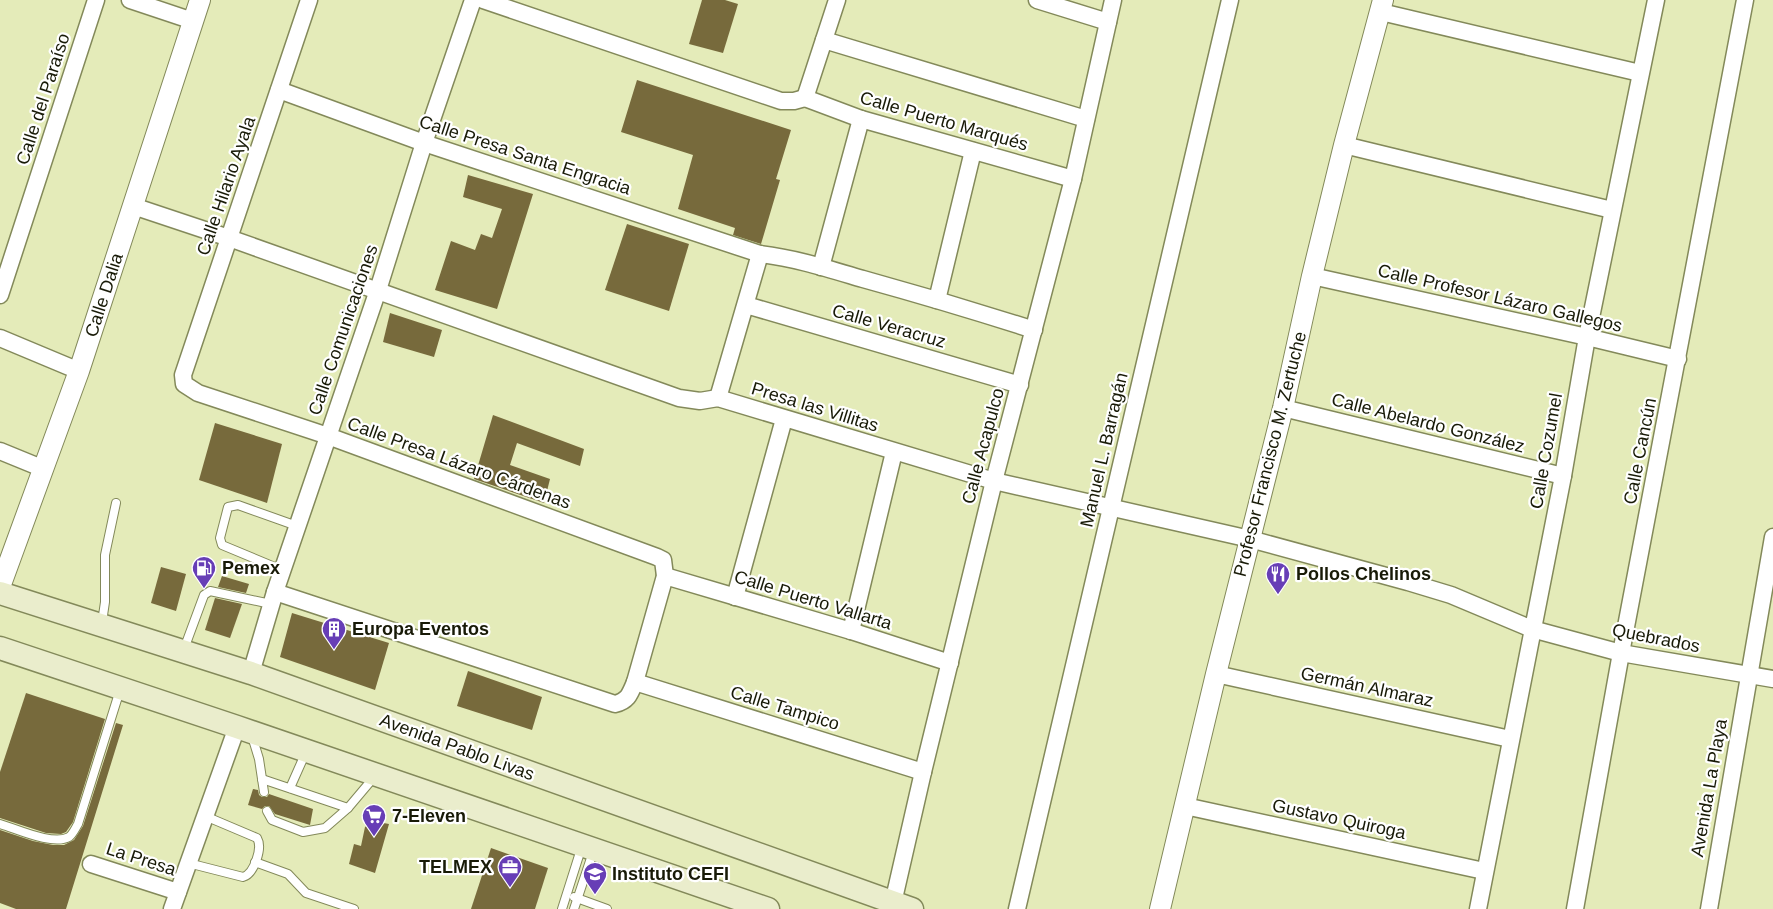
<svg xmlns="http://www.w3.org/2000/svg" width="1773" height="909" font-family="Arial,sans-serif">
  <rect width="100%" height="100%" fill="#e4ebb9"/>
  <g fill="#776a3c">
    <path d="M702,0H725L738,4L723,53L689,44Z"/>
    <path d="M637,80L791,130L776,179L780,180L761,244L733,235L735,228L678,209L693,155L621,132Z"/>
    <path d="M468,175L533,194L497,309L435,290L451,241L475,250L481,234L492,238L502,209L463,197Z"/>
    <path d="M627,224L689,244L669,311L605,290Z"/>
    <path d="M390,313L442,330L434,357L383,342Z"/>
    <path d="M493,415L584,449L580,466L517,443L510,465L550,479L544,503L474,479Z"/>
    <path d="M215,423L282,444L267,503L199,480Z"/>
    <path d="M161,567L186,574L176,611L151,603Z"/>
    <path d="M222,576L249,584L246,593L218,587Z"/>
    <path d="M215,598L242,604L230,638L205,630Z"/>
    <path d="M292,613L389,643L375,690L280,657Z"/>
    <path d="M468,671L542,697L532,730L457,706Z"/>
    <path d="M26,693L105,719L73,822L66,832L61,834L46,833L0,818V772Z"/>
    <path d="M116,723L123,725L66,909H16L0,903V830L33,841L53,845H64L74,840L83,826Z"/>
    <path d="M253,789L258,790L259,795L262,797H267L269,794L313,809L310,825L275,814L269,806H265L262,809L248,805Z"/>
    <path d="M373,821L389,824L375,873L349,864L354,844L361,846L365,827Z"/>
    <path d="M491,848L548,868L535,909H471Z"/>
  </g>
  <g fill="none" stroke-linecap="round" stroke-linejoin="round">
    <g stroke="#83895a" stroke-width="10">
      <g id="service">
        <path d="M282,570L222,545L220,538L228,507L238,505L297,526"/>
        <path d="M102,622L105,602V555L116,503"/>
        <path d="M184,649L204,595L210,591L271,604"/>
        <path d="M252,736L259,759L264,792"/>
        <path d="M262,779L348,808"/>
        <path d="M290,788L306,752"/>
        <path d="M267,811L272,820L303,832L325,828L348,808L375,776"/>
        <path d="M0,824C17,829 53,846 69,837C73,834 75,829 78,824L120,690"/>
        <path d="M255,862L288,874L306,893L354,909"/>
        <path d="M188,863L243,877C254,874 263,848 257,838L205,816"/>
        <path d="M574,897L607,909"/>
        <path d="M562,909L582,846"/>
        <path d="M574,909L593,852"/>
      </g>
    </g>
    <g stroke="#83895a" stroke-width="19">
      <g id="minor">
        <path d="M130,0L193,21"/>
        <path d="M483,0L781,101H794L805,98"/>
        <path d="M1037,0L1108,22"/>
        <path d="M1381,12L1640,73"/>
        <path d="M824,40L1086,119"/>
        <path d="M279,90L424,143L760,254C795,258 829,269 863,279C921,295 978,312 1034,330"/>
        <path d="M805,98L861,119L1073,179"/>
        <path d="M805,98L837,0"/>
        <path d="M1344,145L1612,210"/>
        <path d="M133,206L229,238L679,398L700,401L718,398L994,481L1250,539L1408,582L1451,595L1532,629L1621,653L1773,679"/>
        <path d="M821,267L861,119"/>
        <path d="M1312,276L1587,337L1678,359"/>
        <path d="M0,295L96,0"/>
        <path d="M937,300L973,151"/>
        <path d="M746,305L1020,385"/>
        <path d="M0,338L79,371"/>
        <path d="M718,398L760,254"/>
        <path d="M1283,408L1563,476"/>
        <path d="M0,451L44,469"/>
        <path d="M665,576L851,631L950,663"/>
        <path d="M275,592L615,704C628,701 630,694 635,682L665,576L663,560L657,557L328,436L198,393L184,384L183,375L309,0"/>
        <path d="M735,597L784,419"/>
        <path d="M851,631L894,452"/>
        <path d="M251,673L275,592L378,290L424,143L473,0"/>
        <path d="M1216,674L1510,739"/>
        <path d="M635,682L923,772"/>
        <path d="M1185,806L1484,871"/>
        <path d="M91,864L178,892"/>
        <path d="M893,903L923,772L994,481L1073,179L1113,0"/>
        <path d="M172,909L237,727"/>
        <path d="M1017,909L1230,0"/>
        <path d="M1478,909L1563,476L1587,337L1656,0"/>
        <path d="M1575,909L1621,653L1745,0"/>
        <path d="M1709,909L1773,537"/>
      </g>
    </g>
    <g stroke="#83895a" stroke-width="22">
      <g id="tertiary">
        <path d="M0,587L79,371L200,0"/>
        <path d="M1160,909L1216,674L1283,408L1312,276L1344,145L1383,0"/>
      </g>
    </g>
    <g stroke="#83895a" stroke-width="25">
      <g id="secondary">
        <path d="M0,593L251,673L912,909"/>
        <path d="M0,648L237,727L768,909"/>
      </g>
    </g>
    <use href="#service" stroke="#fff" stroke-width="8"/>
    <use href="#minor" stroke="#fff" stroke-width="16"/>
    <use href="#tertiary" stroke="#fff" stroke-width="20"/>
    <use href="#secondary" stroke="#eaedcc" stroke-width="22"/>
  </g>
  <defs>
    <g id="fuel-pin" transform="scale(1.25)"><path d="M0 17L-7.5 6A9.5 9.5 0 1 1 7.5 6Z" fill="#673eb6" stroke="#fff"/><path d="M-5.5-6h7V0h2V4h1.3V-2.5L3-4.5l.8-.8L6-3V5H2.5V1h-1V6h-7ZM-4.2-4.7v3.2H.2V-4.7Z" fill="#fff"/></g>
    <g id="restaurant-pin" transform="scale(1.25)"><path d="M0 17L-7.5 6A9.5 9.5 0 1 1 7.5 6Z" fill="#673eb6" stroke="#fff"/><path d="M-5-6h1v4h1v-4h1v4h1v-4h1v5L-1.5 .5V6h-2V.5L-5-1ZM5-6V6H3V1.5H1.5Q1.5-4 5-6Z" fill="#fff"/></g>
    <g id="building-pin" transform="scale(1.25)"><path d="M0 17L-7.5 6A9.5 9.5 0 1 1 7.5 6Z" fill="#673eb6" stroke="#fff"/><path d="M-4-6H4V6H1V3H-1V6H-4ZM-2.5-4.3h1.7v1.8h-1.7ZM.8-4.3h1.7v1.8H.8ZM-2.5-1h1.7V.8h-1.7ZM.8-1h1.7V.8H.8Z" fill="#fff"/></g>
    <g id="supermarket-pin" transform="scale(1.25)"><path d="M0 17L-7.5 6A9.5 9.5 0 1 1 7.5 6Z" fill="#673eb6" stroke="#fff"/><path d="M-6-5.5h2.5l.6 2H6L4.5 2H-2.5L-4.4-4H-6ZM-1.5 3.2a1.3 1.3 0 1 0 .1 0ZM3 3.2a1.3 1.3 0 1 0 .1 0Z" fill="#fff"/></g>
    <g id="office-pin" transform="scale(1.25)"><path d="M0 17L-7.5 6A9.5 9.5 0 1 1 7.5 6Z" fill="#673eb6" stroke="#fff"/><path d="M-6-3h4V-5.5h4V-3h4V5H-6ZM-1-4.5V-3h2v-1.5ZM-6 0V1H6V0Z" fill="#fff"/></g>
    <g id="university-pin" transform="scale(1.25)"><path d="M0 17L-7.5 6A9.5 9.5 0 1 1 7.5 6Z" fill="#673eb6" stroke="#fff"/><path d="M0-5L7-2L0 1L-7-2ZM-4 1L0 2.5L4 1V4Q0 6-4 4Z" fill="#fff"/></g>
  </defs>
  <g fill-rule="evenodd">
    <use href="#fuel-pin" x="204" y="568"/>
    <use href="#restaurant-pin" x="1278" y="574"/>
    <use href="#building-pin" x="334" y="629"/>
    <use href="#supermarket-pin" x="374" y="816"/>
    <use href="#office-pin" x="510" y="867"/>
    <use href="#university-pin" x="595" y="874"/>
  </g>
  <g text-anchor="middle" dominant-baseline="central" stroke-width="4.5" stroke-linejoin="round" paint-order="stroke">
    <g font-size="18" fill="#181a07" stroke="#fff">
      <text transform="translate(43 99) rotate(-72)">Calle del Paraíso</text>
      <text transform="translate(944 121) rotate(16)">Calle Puerto Marqués</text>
      <text transform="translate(525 155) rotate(18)">Calle Presa Santa Engracia</text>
      <text transform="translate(226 186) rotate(-71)">Calle Hilario Ayala</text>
      <text transform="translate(104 295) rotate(-72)">Calle Dalia</text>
      <text transform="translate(1500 298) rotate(13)">Calle Profesor Lázaro Gallegos</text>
      <text transform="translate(889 326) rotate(16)">Calle Veracruz</text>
      <text transform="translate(343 330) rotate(-71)">Calle Comunicaciones</text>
      <text transform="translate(815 407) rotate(17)">Presa las Villitas</text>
      <text transform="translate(1428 423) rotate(14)">Calle Abelardo González</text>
      <text transform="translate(983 446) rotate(-75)">Calle Acapulco</text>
      <text transform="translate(1104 450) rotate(-77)">Manuel L. Barragán</text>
      <text transform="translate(1546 451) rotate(-80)">Calle Cozumel</text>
      <text transform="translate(1640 451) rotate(-79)">Calle Cancún</text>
      <text transform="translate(1270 454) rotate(-76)">Profesor Francisco M. Zertuche</text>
      <text transform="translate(459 463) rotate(20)">Calle Presa Lázaro Cárdenas</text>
      <text transform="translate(813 600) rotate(17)">Calle Puerto Vallarta</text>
      <text transform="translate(1656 638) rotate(11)">Quebrados</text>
      <text transform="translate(1367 687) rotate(12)">Germán Almaraz</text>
      <text transform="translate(785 708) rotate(17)">Calle Tampico</text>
      <text transform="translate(457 747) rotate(20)">Avenida Pablo Livas</text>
      <text transform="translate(1709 788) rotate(-80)">Avenida La Playa</text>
      <text transform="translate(1339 819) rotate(12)">Gustavo Quiroga</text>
      <text transform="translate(141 859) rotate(18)">La Presa</text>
    </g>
    <g font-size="18" font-weight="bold" fill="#181a07" stroke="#fff" text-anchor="start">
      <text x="222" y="568">Pemex</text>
      <text x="1296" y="574">Pollos Chelinos</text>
      <text x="352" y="629">Europa Eventos</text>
      <text x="392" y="816">7-Eleven</text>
      <text x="492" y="867" text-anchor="end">TELMEX</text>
      <text x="612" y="874">Instituto CEFI</text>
    </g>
  </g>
</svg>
